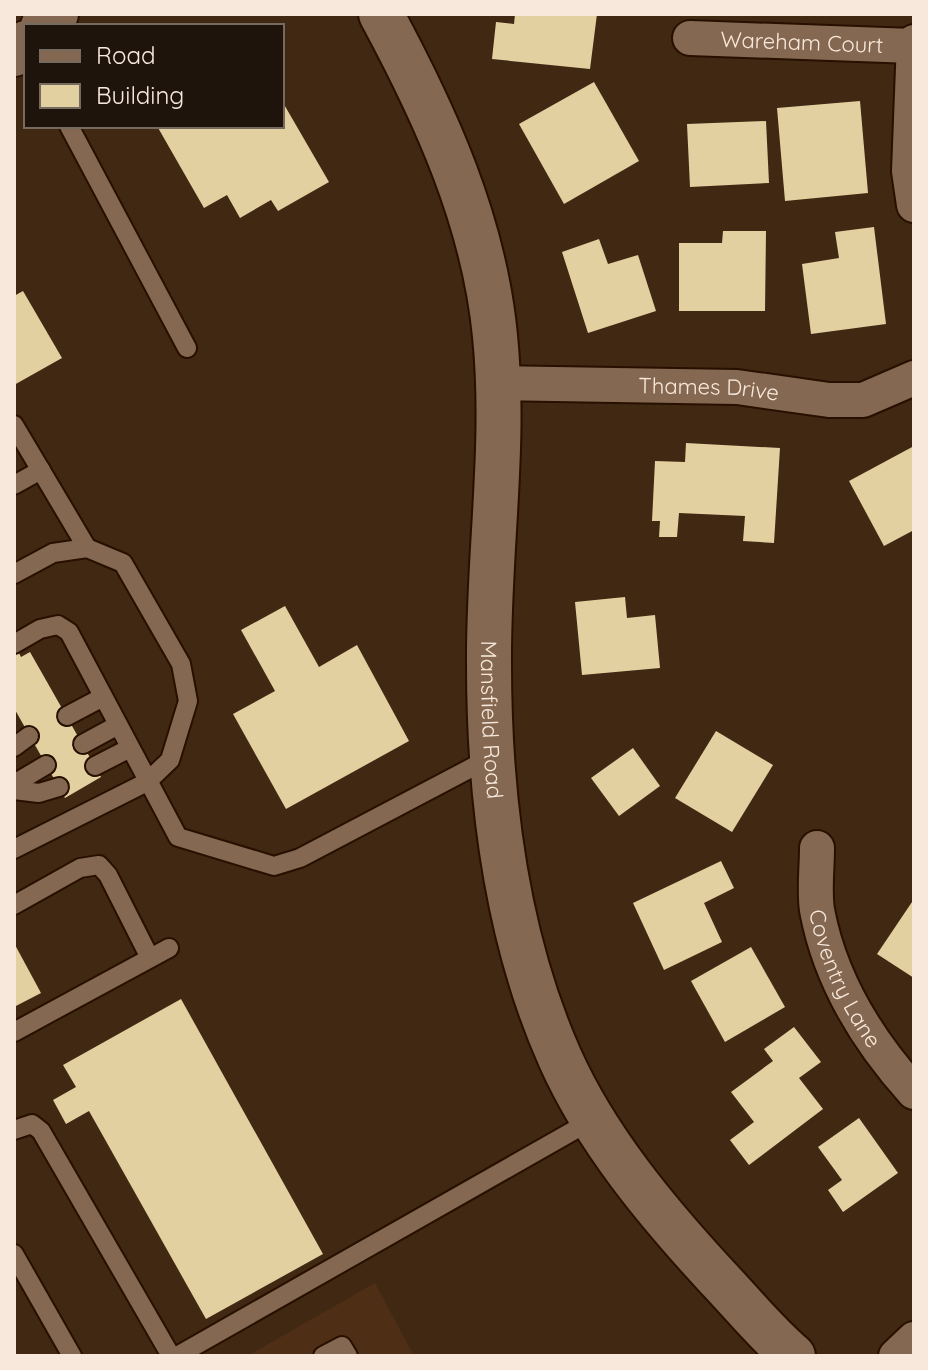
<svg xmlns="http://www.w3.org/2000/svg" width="928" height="1370" font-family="Quicksand,sans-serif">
  <rect width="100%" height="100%" fill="#412813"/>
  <path fill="#4e2f15" d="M375,1283L414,1356H247Z"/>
  <g fill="#e3d0a1">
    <path d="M515,14H597L590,69L492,59L496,22L514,24Z"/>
    <path d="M594,82L639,161L564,204L519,124Z"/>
    <path d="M282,101L329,182L278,211L271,200L240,218L227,195L204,208L157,126H282Z"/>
    <path d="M860,101L868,193L785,201L777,108Z"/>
    <path d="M766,121L769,183L690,187L687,124Z"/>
    <path d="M874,227L886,324L811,334L802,264L839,258L835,232Z"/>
    <path d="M723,231H766L765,311H679V243H722Z"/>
    <path d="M599,239L608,264L638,255L656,311L588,333L562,252Z"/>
    <path d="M23,291L62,358L14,385V296Z"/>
    <path d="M686,443L780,448L774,543L743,541L745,516L679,513L677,537H659L660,521H652L655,461L685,462Z"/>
    <path d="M914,446V530L884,546L849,481Z"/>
    <path d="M625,597L627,618L655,615L660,668L582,675L575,602Z"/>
    <path d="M285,606L319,667L357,645L409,741L286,809L233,714L275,691L241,630Z"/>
    <path d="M14,643L21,657L30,652L101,777L65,798L14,708Z"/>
    <path d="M716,731L773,765L732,832L675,798Z"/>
    <path d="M633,748L660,786L619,816L591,778Z"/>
    <path d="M721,861L734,888L704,903L722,942L664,970L633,903Z"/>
    <path d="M914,899V978L877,954Z"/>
    <path d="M14,943L41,993L14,1007Z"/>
    <path d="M751,947L785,1007L725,1042L691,981Z"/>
    <path d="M181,999L323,1254L206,1319L89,1111L66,1124L53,1100L76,1087L63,1065Z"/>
    <path d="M794,1027L821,1062L799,1078L823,1109L749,1165L730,1140L754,1122L731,1092L773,1061L764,1049Z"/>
    <path d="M859,1118L898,1173L843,1212L828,1190L842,1180L818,1147Z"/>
  </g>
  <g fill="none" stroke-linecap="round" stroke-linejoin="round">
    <g stroke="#271000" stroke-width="22">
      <g id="lane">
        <path d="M69,126L187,348"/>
        <path d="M14,425L87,548"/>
        <path d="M14,485L41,470"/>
        <path d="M14,574L53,553L87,548L123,563L181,664L188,701L170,760L147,782L14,849"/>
        <path d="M14,644L40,629L58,625L69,632L178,837L274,866L300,858L490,758"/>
        <path d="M67,716L103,697"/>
        <path d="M83,744L118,725"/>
        <path d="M14,747L29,736"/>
        <path d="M95,766L130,748"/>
        <path d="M14,784L46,765"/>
        <path d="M14,790L39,793L59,787"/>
        <path d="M14,905L80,868L99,865L108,875L150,958"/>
        <path d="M14,1032L169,948"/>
        <path d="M14,1130L32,1124L41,1131L171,1356"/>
        <path d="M14,1254L72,1356"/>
        <path d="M177,1356L594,1119"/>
        <path d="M323,1356L342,1346L348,1356"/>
      </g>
    </g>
    <g stroke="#271000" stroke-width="38">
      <g id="street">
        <path id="s1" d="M690,38L913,46"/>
        <path d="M914,42L909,171L914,205"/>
        <path id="s2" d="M497,383L737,387L829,400H863L914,378"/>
        <path id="s3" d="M817,848C817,868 814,890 817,910C830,980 867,1040 914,1092"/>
        <path d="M896,1356L914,1339"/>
      </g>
    </g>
    <g stroke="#271000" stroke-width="48">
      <g id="secondary">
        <path id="s4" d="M381,14C435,114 484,221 495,336C506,446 488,555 489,664C489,795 506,937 560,1058C596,1139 657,1212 717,1277C742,1303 765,1332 793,1356"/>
        <path d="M43,26L56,14"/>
        <path d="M14,54L26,43"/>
      </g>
    </g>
    <use href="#lane" stroke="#846851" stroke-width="18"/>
    <use href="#street" stroke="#846851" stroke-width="34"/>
    <use href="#secondary" stroke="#846851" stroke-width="44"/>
  </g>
  <g text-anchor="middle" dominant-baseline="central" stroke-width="8" stroke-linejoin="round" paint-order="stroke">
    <g font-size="22" fill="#f8e8db" stroke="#1f140b">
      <text stroke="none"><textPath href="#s1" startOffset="112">Wareham Court</textPath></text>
      <text stroke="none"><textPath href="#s2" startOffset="212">Thames Drive</textPath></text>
      <text stroke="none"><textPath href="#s4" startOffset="728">Mansfield Road</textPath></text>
      <text stroke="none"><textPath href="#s3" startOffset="136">Coventry Lane</textPath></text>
    </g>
  </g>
  <rect width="928" height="1370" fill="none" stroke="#f8e8db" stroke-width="32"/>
  <rect x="24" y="24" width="260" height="104" fill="#1f140b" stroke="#76695e" stroke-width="2"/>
  <rect x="40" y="50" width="40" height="12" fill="#846851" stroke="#76695e" stroke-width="2"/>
  <text x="96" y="64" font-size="24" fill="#f8e8db">Road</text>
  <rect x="40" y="84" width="40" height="24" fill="#e3d0a1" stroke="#76695e" stroke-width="2"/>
  <text x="96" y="104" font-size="24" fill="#f8e8db">Building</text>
</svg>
